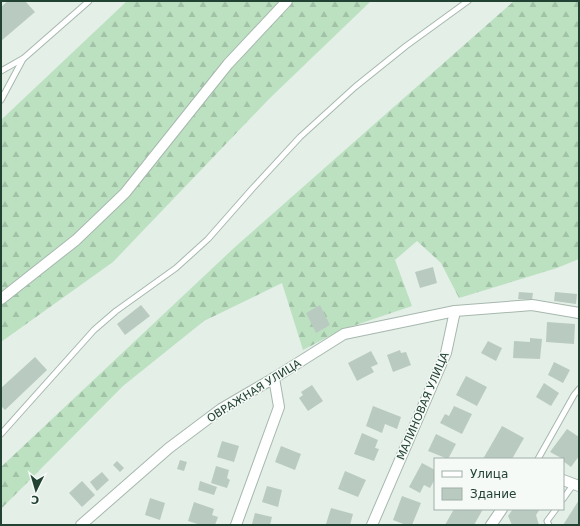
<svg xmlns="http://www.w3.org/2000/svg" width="580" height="526" font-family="'DejaVu Sans',sans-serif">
  <defs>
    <pattern id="forest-firs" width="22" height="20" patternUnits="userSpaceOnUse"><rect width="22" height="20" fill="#bce1c0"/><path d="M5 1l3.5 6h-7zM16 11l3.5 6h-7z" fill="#a1c2a6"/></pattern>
  </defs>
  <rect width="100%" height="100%" fill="#e4efe8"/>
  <g fill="url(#forest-firs)">
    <path d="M127,1H371L269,99L113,262L1,342V120Z"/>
    <path d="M514,1H579V259L557,268L459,298L441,263L417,241L395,260L412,306L341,330L303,350L282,283L204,321L123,386L1,509V467L235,247Z"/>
  </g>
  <g fill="#b9cac1">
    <path d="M8,1H25L35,12L1,41V7Z"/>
    <path d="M433,267L437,283L420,288L415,272Z"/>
    <path d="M519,292L533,293L532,300L518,299Z"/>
    <path d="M555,292L577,294L576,304L554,301Z"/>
    <path d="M141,305L150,316L125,335L117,324Z"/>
    <path d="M320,305L330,325L316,333L306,313Z"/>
    <path d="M547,322L575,324L574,344L546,342Z"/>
    <path d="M530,338L542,339L540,359L513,358L514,341L530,342Z"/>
    <path d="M488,341L502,348L496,361L481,353Z"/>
    <path d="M400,350L401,353L406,352L411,365L393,372L387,355Z"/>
    <path d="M371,351L378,364L371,367L374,372L357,381L348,363Z"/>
    <path d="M35,357L47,370L5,410L1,406V388Z"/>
    <path d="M554,362L570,370L563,383L548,375Z"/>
    <path d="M466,376L487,387L477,406L456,395Z"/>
    <path d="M544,383L559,393L551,406L536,397Z"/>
    <path d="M312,385L323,401L308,411L299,398L303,395L301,392Z"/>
    <path d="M373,406L401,417L397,429L385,424L382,433L366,426Z"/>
    <path d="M454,406L472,414L462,434L440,423L445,414L449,416Z"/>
    <path d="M502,426L524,438L512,459H483Z"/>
    <path d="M567,429L579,437V456L571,467L563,461V459L550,452Z"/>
    <path d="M362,433L378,440L375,448L379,449L374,461L354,454Z"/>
    <path d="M436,434L456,444L448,459L428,451Z"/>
    <path d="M222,441L239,446L234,462L217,457Z"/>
    <path d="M281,446L301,454L295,470L275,462Z"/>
    <path d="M180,460L187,462L184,471L177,469Z"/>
    <path d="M117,461L124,468L120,472L113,465Z"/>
    <path d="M422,463L435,470V479L430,488L424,485L420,493L409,487Z"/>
    <path d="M216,466L229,470L227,478L230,480L227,488L211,483Z"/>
    <path d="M345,471L366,480L358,497L338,489Z"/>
    <path d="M102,472L109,480L97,491L90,482Z"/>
    <path d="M82,481L95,495L82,507L69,493Z"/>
    <path d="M200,481L217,487L214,495L198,490Z"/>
    <path d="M267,486L282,490L278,507L262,502Z"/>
    <path d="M402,496L421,503L412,525H406L393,520Z"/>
    <path d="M150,498L165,503L160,520L145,515Z"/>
    <path d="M579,500V525H563Z"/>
    <path d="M194,502L214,509L212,515L218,517L215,525H201L188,521Z"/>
    <path d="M331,508L353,514L350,525L326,524Z"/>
    <path d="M454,509H483L474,525H445Z"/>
    <path d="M513,509H540L536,515L539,525H512L508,516Z"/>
    <path d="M255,513L272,517L270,525L252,524Z"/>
  </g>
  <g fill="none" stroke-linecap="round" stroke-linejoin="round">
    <g stroke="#a6b8ae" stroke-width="7">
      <g id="service">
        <path d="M1,71L24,58L89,1"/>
        <path d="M1,100L23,59"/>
        <path d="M1,434L94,330L116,311L176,268L208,239L252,189L300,137L355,87L406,46L468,1"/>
        <path d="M538,459L574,395L579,389"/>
        <path d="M563,499L573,485"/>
        <path d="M549,525L547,521L556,509"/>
      </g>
    </g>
    <g stroke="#a6b8ae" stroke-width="12">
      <g id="minor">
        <path d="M1,299L76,240L125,193L228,64L287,1"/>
        <path d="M563,480L579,486"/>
        <path d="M81,525L169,448L221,409L274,378L344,334L455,311L532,305L579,313"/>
        <path d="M236,525L279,407L274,378"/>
        <path d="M372,525L446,353L455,311"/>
        <path d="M491,525L502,509"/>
      </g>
    </g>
    <use href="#service" stroke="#fff" stroke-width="5"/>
    <use href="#minor" stroke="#fff" stroke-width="10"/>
  </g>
  <g text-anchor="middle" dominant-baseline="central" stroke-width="3" stroke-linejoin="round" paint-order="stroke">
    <g font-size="11" fill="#224234" stroke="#f5faf7">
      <text transform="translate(254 391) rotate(-32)">ОВРАЖНАЯ УЛИЦА</text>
      <text transform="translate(423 406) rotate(-67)">МАЛИНОВАЯ УЛИЦА</text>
    </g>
  </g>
  <rect width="580" height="526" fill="none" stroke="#224234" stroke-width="4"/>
  <rect x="434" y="458" width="130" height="52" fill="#f5faf7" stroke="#a1b0a9"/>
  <rect x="442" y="471" width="20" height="6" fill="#ffffff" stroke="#a1b0a9"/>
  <text x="470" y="478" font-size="12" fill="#224234">Улица</text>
  <rect x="442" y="488" width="20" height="12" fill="#b9cac1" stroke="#a1b0a9"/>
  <text x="470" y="498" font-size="12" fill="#224234">Здание</text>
  <g transform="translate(36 490) rotate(185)" stroke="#f5faf7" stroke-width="3" paint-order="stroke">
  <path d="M0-3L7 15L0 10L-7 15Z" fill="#224234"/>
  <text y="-6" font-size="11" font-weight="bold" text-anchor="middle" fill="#224234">С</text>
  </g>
</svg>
